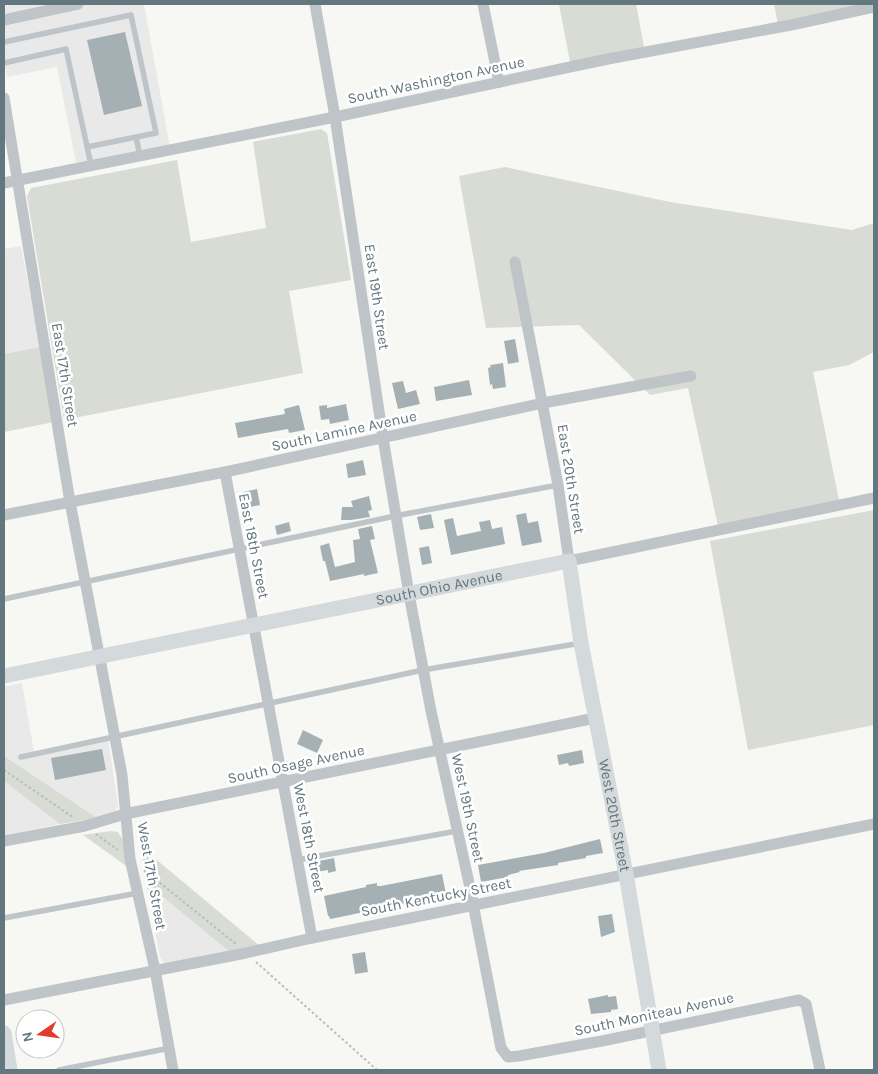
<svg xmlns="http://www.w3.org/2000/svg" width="878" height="1074" font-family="Karla,sans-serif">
  <rect width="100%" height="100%" fill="#f7f7f4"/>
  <g fill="#e8e9e8">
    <path d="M4,4H144L170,148L77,167L57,67L7,77L4,58Z"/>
    <path d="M21,246L40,347L4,354V249Z"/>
    <path d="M22,683L34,752L108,738L118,806L113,815L97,818L4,756V687Z"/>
    <path d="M4,781L60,824L4,835Z"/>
    <path d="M146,883L231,953L170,964L163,962L160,957Z"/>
  </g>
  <g fill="#d8dcd4">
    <path d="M559,4H636L645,52L571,67Z"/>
    <path d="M774,4H874L778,25Z"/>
    <path d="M321,129L327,133L351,280L289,291L303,373L64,420L27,196L31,188L177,160L191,242L266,228L253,142Z"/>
    <path d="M505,167L670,202L852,230L874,223V352L849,365L813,372L840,505L719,531L688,388L650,395L579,325L486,328L459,176Z"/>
    <path d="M40,347L54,422L4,432V354Z"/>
    <path d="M874,510V725L748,750L710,541Z"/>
    <path d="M4,756L97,818L60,824L4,781Z"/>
    <path d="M111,831L118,832L123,840L129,868L83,835Z"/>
    <path d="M140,846L260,946L231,953L146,883Z"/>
  </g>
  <g fill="#a5b0b4">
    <path d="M125,32L142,106L104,115L87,40Z"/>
    <path d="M515,339L519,362L508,364L504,341Z"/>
    <path d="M503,363L506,387L493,389L492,384L490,385L488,368L491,367L490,365Z"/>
    <path d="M469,380L472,395L436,401L434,387Z"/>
    <path d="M403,381L406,393L416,390L420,404L398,409L392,383Z"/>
    <path d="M346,404L349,420L330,424L329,419L321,420L319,406L327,405V408Z"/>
    <path d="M299,405L305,430L289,433L288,429L238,438L235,423L285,414L284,409Z"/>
    <path d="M363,460L366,475L348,478L346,464Z"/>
    <path d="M257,489L260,505L246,508L243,492Z"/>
    <path d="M369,496L372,510L368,511L370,517L351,520H341L342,507H353L351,501Z"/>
    <path d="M526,513L528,523L538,521L542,542L522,546L516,515Z"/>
    <path d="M431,514L434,528L420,530L417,517Z"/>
    <path d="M453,518L457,536L481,531L479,522L490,520L492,529L502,527L505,544L451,555L444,520Z"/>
    <path d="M289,522L291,531L277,535L275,526Z"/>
    <path d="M372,526L375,539L370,540L378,573L364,576V574L330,581L325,561H323L320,546L329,543L335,567L355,562L353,540L360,539L358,529Z"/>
    <path d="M429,546L432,563L422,565L419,548Z"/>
    <path d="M303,730L323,740L317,753L297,744Z"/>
    <path d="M102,749L106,770L55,780L51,758Z"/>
    <path d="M582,750L584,763L569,766L568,763L559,765L557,755Z"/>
    <path d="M600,839L603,853L586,856V858L558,863V865L519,871L520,872L508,875V877L481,882L478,865L544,853Z"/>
    <path d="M334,858L336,871L328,873V870L311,873L309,863Z"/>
    <path d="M442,874L446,894L350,915L330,919L329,916H328L324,896L366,887V885L377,883V886H381Z"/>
    <path d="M612,914L615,932L601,937L598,916Z"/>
    <path d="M365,952L368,972L355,974L352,954Z"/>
    <path d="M608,995V997L616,996L618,1009L611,1010V1012L591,1014L588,999Z"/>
  </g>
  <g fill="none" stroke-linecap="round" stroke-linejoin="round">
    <g stroke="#b9bdbf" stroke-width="2" stroke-dasharray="2.5 2.5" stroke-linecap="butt">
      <path d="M4,770L74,818"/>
      <path d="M96,834L118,850"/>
      <path d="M144,870L236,944"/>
      <path d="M256,962L377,1070"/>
    </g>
    <g stroke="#bec4c7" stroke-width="5.5">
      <path d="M4,42L131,15L156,133L87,147"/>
      <path d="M4,63L66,49L91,165"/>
      <path d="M136,137L140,156"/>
      <path d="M4,599L395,516L558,485"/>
      <path d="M21,757L423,670L581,643"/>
      <path d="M297,860L457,831"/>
      <path d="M4,918L138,893"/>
      <path d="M59,1070L170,1048"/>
    </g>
    <g stroke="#bec4c7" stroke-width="11">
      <path d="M315,4L335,117L383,438L409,594L431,711L469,883L501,1048L508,1057L519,1056L602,1041L799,1000L806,1004L820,1070"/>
      <path d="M483,4L499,82"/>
      <path d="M4,20L78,4"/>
      <path d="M4,98L70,502L122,775L130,859L155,970L173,1070"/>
      <path d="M4,183L335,117L608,59L791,25L874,7"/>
      <path d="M515,262L558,485L569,561L874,498"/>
      <path d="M225,472L312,938"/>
      <path d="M4,515L225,472L543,403L691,376"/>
      <path d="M4,841L85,826L125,814L595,718"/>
      <path d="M4,1000L246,953L312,938L874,824"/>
    </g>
    <g stroke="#d4d9db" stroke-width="15">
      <path id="s1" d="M4,676L569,561L581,643L626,874L659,1070"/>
      <path d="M4,1033L10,1070"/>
    </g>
  </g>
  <g text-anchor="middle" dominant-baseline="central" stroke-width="5" stroke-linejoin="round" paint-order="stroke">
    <g font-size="15" fill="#63777f" stroke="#fff">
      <text transform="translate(436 80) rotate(-12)">South Washington Avenue</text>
      <text transform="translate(377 297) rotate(82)">East 19th Street</text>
      <text transform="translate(65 375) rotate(81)">East 17th Street</text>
      <text transform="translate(344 431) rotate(-12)">South Lamine Avenue</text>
      <text transform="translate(571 479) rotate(81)">East 20th Street</text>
      <text transform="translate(254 546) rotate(79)">East 18th Street</text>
      <text stroke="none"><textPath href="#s1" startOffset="444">South Ohio Avenue</textPath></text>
      <text transform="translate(296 764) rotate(-12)">South Osage Avenue</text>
      <text transform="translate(468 808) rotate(78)">West 19th Street</text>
      <text stroke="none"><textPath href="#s1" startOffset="835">West 20th Street</textPath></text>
      <text transform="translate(309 838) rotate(79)">West 18th Street</text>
      <text transform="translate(152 876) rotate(80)">West 17th Street</text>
      <text transform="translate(436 897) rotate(-11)">South Kentucky Street</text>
      <text transform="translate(654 1014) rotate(-12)">South Moniteau Avenue</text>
    </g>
  </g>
  <rect width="878" height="1074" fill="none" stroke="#63777f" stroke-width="10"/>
  <g transform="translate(40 1034) rotate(257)"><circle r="24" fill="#ffffff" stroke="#c1c9cc"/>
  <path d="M0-4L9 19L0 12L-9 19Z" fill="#e03b2c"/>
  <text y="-8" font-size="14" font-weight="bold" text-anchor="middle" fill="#63777f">N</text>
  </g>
</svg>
